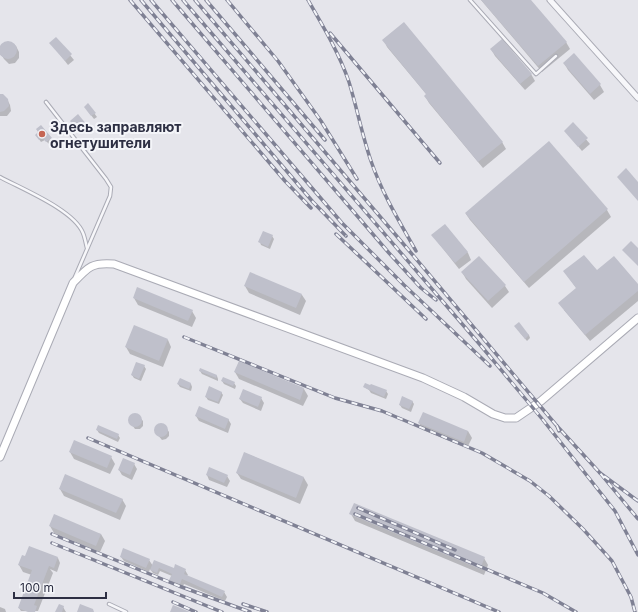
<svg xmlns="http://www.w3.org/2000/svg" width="638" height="612" font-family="Inter,sans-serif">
  <rect width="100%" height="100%" fill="#e5e5eb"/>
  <g fill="#0003">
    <path d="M481,0H530L566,42L570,49L542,72Z"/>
    <path d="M56,38L74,60L68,65L51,43Z"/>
    <path d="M384,40L502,142L506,149L483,168L429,103L425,96L427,95L387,47Z"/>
    <path d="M11,42L16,46L19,52V58L15,63L9,64L4,59L1,54L0,47L4,43Z"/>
    <path d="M491,49L531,74L535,81L525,90L495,56Z"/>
    <path d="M564,63L600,85L604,92L594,100L568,70Z"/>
    <path d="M0,95L7,99L10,105L11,111L7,116H0Z"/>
    <path d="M88,105L97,117L94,119L87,110Z"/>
    <path d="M73,124L86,126L87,129L81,134Z"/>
    <path d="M573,124L590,144L582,151L565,131Z"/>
    <path d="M36,135L51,139L52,142L49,144L45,140L41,142Z"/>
    <path d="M549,142L607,210L611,217L529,288L470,220L466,214Z"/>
    <path d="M445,225L468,253L471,260L459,269L437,241Z"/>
    <path d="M272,236L274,239L270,249L261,245L260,242Z"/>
    <path d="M462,272L505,286L509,292L492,308L466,279Z"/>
    <path d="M565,272H597L638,286V301L590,341L564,310L577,289Z"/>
    <path d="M245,286L302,295L306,301L300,315L249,293Z"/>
    <path d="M134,298L192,311L196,318L192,327L138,305Z"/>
    <path d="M517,329L529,335L530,338L527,341Z"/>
    <path d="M168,340L171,347L163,367L130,354L126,347Z"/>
    <path d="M239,362L304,389L308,396L303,406L239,379L235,372Z"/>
    <path d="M144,366L146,369L141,381L134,378L132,375Z"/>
    <path d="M200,371L217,376L218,379V381L202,374Z"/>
    <path d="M222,381L234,383L236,386L235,389L224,384Z"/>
    <path d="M178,384H191L192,387L191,391L180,387Z"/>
    <path d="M364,387L386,391L388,394L386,399L371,393L369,390Z"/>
    <path d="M221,392L223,395L219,404L208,400L206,397Z"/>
    <path d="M261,398L264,403L261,411L243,403L240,399Z"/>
    <path d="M412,401L414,404L411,412L402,408L400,405Z"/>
    <path d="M133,414H137L143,421V426L140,429H135L130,422V418Z"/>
    <path d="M196,416L228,419L231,424L228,433L199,421Z"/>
    <path d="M419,423L468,431L472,438L467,448L423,430Z"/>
    <path d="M159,425H164L169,432V436L166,439L162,440L156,433V428Z"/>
    <path d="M97,430L118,435L120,438L118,442L99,433Z"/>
    <path d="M70,452L111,457L115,464L110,474L74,459Z"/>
    <path d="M245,453L304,478L308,485L300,504L241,479L237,473Z"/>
    <path d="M134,464L137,469L132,480L122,475L119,470Z"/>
    <path d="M207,475L227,476L230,481L227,487L209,480Z"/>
    <path d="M60,489L122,499L126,506L120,520L64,496Z"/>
    <path d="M351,514L484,558L488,565L484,575L355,521Z"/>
    <path d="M50,526L101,534L105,541L100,552L54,533Z"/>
    <path d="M121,557L149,560L153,566L185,570L188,575L187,576L224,592L227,597L225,601L184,584L182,588L173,585L170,580L172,576L160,571L158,575L153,573L150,569L149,572L124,561Z"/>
    <path d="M58,558L60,563L57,572L50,569L53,573L38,611H21L19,608L32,575L23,572L19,565Z"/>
    <path d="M0,607L5,609L6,612H0Z"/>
    <path d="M63,607L66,612H56Z"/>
  </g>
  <g fill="#bfc0cb">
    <path d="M481,0H531L567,42L538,66Z"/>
    <path d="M404,22L503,142L478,162L424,96L426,94L382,40Z"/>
    <path d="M56,37L72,54L65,61L49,43Z"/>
    <path d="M502,39L532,74L520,84L490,49Z"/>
    <circle cx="8" cy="50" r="9"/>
    <path d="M574,53L601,84L590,94L563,63Z"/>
    <path d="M0,94H3L8,99L9,106L4,111L0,112Z"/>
    <path d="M88,103L96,113L91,116L84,107Z"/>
    <path d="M78,114L87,125L78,132L70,121Z"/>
    <path d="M573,122L588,138L578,147L564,131Z"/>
    <path d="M41,125L52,138L46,142L42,137L39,140L35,135L38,132L36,129Z"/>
    <path d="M549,141L608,209L524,282L465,213Z"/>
    <path d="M626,168L638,182V201L617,177Z"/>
    <path d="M445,224L468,252L455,263L431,235Z"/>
    <path d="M263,231L273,235L268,247L258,242Z"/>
    <path d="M631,241L638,248V266L622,250Z"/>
    <path d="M584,255L597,270L614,256L638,284V291L585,335L558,303L576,288L563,271Z"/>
    <path d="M479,256L506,285L488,301L461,272Z"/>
    <path d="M250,272L302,294L296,308L244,286Z"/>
    <path d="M137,287L193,310L188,321L133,298Z"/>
    <path d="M519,322L529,335L525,339L514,326Z"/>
    <path d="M134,325L168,339L159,361L125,347Z"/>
    <path d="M239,361L304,388L300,400L234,372Z"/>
    <path d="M136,362L145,365L139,379L131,375Z"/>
    <path d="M200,368L217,375L216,378L199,371Z"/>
    <path d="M223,377L235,382L233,386L221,381Z"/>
    <path d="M180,378L191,383L189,389L177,384Z"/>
    <path d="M365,383L370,385L371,384L387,390L384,397L363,387Z"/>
    <path d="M209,386L222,392L218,402L205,397Z"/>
    <path d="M243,389L262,397L258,407L239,399Z"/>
    <path d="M402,396L413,401L409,409L399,405Z"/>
    <path d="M199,406L229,419L225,429L195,416Z"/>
    <path d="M423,412L468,431L464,442L418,423Z"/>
    <circle cx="135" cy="420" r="7"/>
    <circle cx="161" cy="430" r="7"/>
    <path d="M98,425L119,434L117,439L96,430Z"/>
    <path d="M74,440L112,456L107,468L69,452Z"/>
    <path d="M244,452L304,477L296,498L236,473Z"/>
    <path d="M123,458L135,463L130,475L118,470Z"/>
    <path d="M209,467L228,475L224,483L206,475Z"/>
    <path d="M65,474L123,499L116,513L59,489Z"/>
    <path d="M354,503L485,557L480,569L349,514Z"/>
    <path d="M54,514L101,534L96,546L49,526Z"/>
    <path d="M29,546L58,557L54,568L49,566L34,605L37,606L35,612H28L18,608L32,570L18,565L22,555L25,556Z"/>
    <path d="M123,548L150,559L146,568L120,557Z"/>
    <path d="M154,560L174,568L175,564L186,569L184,574L225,591L222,597L182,579L180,584L169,580L172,574L159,568L157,573L150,570Z"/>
    <path d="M59,604L64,606L62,612H55Z"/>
    <path d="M80,604L93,609L94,612H77Z"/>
    <path d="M173,605L190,612H170Z"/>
  </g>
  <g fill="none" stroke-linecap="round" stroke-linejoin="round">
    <g stroke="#aaabb5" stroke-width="4.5">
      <g id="lane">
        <path d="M470,0L536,74L556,56"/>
        <path d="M46,102L106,179L111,187L110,196L75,277"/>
        <path d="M0,177C22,189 74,210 83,233C85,238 86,244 87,248"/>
        <path d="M109,604L126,612"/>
      </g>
    </g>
    <g stroke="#aaabb5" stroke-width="7">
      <path id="street" d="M550,0L638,98"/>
    </g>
    <g stroke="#aaabb5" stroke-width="9">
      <path id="secondary" d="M0,457L73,283C88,267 92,262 114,264L423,378L464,397L493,414L505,418H516L541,401L638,318"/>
    </g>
    <use href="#lane" stroke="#f7f7fa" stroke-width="2.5"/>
    <use href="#street" stroke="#f7f7fa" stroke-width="5"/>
    <use href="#secondary" stroke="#fff" stroke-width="7"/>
    <g stroke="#7f8194" stroke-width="3.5">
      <g id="rail">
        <path d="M130,0L285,181L311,208"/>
        <path d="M141,0L313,202L346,236"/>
        <path d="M151,0L342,223L404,285L490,366"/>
        <path d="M172,0L389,253L421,288L436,300"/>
        <path d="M183,0L482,347L543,420L615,511L638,555"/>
        <path d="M195,0L406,247L557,426"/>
        <path d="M206,0L325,140"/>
        <path d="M227,0L278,61L321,121L357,179"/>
        <path d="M308,0C323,26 339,53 349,82C357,108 362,135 371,161C382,193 399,221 416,251"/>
        <path d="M330,33L440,163"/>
        <path d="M336,234L426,319"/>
        <path d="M184,337L335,398L382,411L482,453L530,481L549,496L583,529L612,561L631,597L635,612"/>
        <path d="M559,431L557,426L600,473"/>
        <path d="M88,438L499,612"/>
        <path d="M638,501L600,473L638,519"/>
        <path d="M358,508L455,550"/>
        <path d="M355,514L543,593L576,612"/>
        <path d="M52,534L179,586L250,612"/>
        <path d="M52,543L222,612"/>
        <path d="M173,602L196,612"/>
        <path d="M243,604L267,612"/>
      </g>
    </g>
    <use href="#rail" stroke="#f4f5f9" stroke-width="2" stroke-dasharray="6" stroke-linecap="butt"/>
  </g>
  <circle fill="#c56554" stroke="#f4f5f9" stroke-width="1.5" cx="42" cy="134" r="4"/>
  <g text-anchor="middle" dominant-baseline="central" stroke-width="4" stroke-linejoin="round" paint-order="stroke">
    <g font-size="14" font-weight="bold" fill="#2d2f43" stroke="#f4f5f9" text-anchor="start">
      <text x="50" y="126">Здесь заправляют<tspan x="50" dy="16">огнетушители</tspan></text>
    </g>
  </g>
  <path d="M14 592v6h92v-6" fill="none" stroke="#2d2f43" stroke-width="2"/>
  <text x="20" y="592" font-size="12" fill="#2d2f43" stroke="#f4f5f9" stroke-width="3" paint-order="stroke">100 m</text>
</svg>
